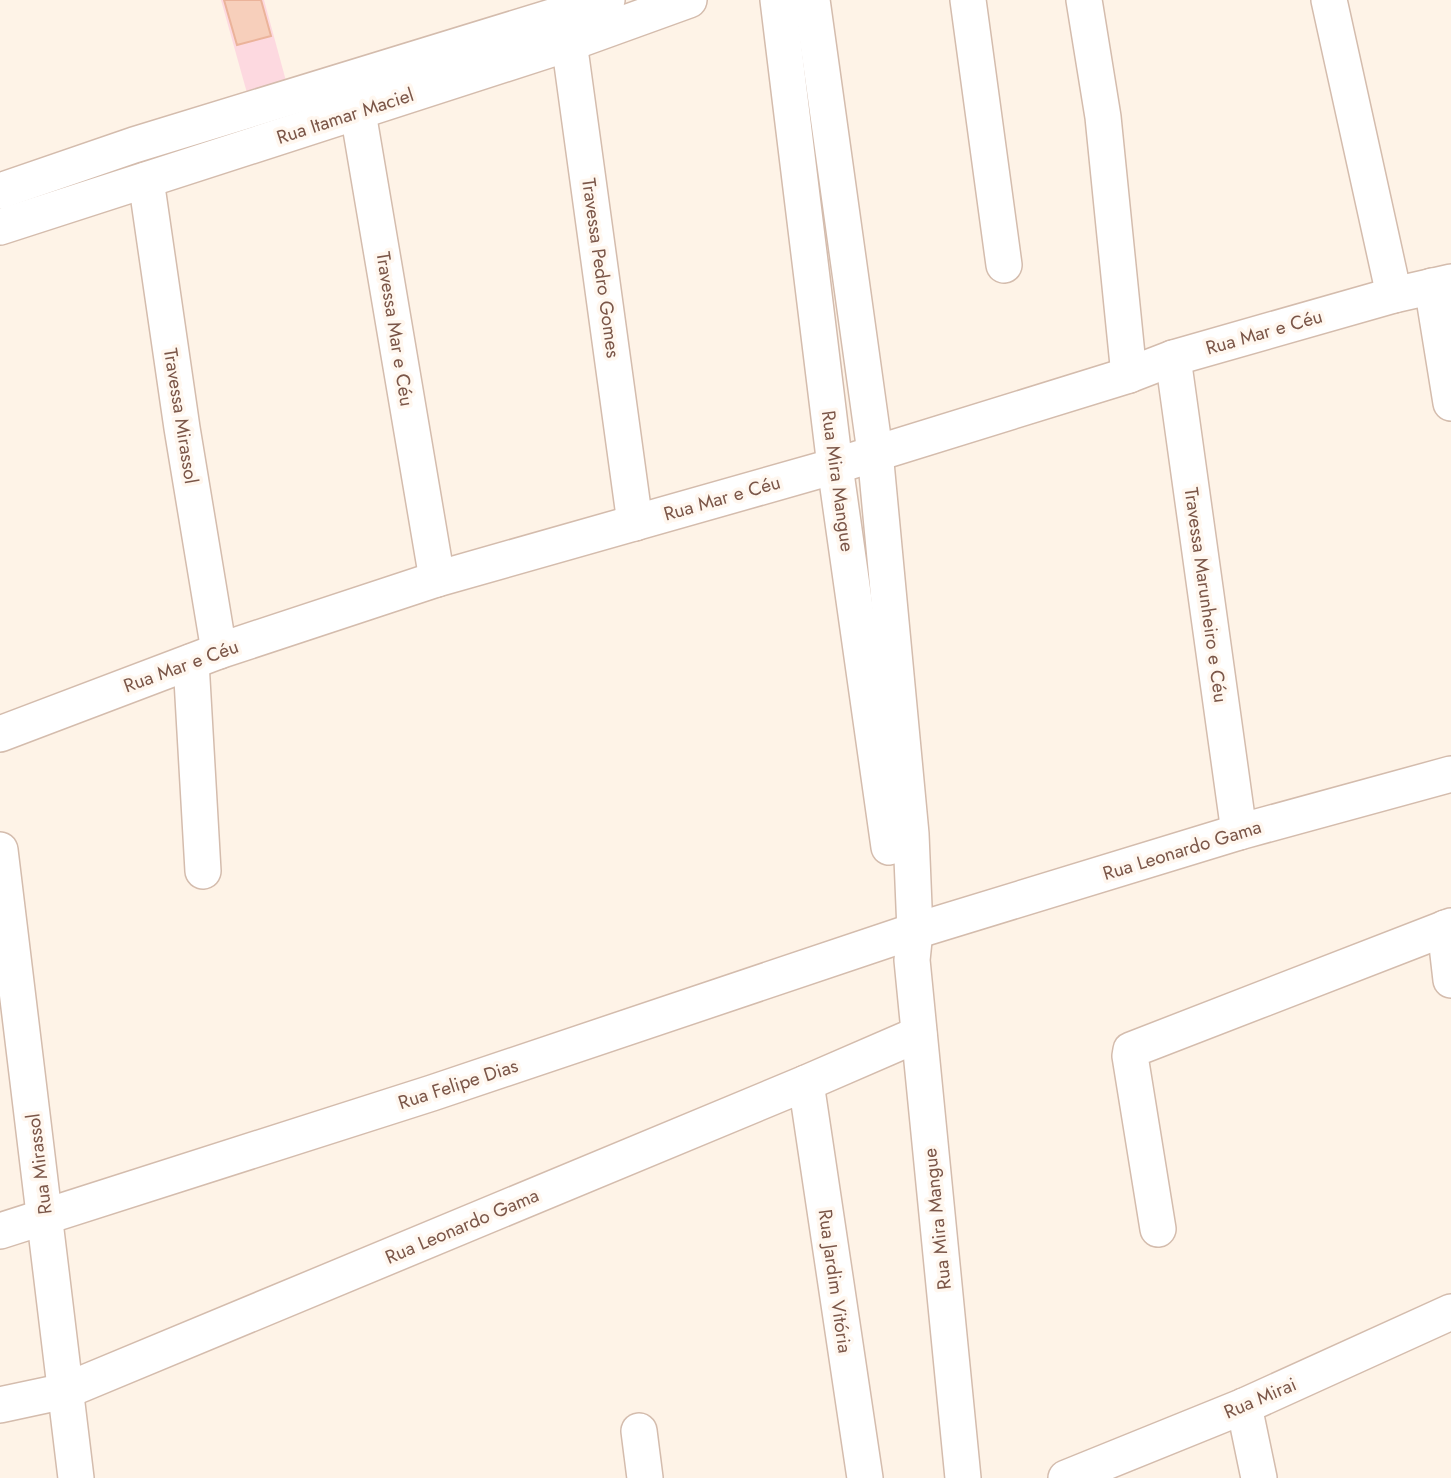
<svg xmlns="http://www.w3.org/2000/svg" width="1451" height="1478" font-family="Jost,sans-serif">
  <rect width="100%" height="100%" fill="#fef3e7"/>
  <path fill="#fdd9e0" d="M221,0H264L286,81L247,93Z"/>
  <path fill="#f7cfbb" stroke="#ebb39a" stroke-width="2" d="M224,0H261L271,36L237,45Z"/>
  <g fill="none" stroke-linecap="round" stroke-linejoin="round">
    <g stroke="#d4bcad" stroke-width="38">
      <g id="minor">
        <path d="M778,0L835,466L889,847"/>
        <path d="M812,0L875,452L911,834L915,931L912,960L963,1478"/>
        <path d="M968,0L1004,265"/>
        <path d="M1084,0L1103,117L1129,375"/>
        <path d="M1329,0L1394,295"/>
        <path d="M566,20L635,523"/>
        <path d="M354,89L437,579"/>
        <path d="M146,180L182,428L219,651"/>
        <path d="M0,191L134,145L607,0"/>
        <path d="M0,227L570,43L689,0"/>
        <path d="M1432,286L1451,403"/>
        <path d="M1173,358L1239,832"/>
        <path d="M191,662L203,871"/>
        <path d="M0,734L219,651L437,579L835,466L1129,375L1173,358L1394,295L1451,282"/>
        <path d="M0,850L76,1478"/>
        <path d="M1445,928L1451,980"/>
        <path d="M806,1083L865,1478"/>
        <path d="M1158,1229L1130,1056L1131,1050L1451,926"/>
        <path d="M0,1231L432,1093L902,935L1239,832L1451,774"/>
        <path d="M0,1405L65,1391L806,1083L919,1034"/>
        <path d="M1244,1406L1259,1478"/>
        <path d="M639,1431L645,1478"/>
        <path d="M1066,1478L1244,1406L1451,1312"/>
      </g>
    </g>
    <use href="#minor" stroke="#fff" stroke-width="35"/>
  </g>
  <g text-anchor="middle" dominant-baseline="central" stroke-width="7" stroke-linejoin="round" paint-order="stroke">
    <g font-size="19" fill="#7b5648" stroke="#fff7ef">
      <text transform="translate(345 116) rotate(-18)">Rua Itamar Maciel</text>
      <text transform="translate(601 268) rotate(82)">Travessa Pedro Gomes</text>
      <text transform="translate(395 329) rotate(81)">Travessa Mar e Céu</text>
      <text transform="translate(1264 332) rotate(-16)">Rua Mar e Céu</text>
      <text transform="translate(181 416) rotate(81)">Travessa Mirassol</text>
      <text transform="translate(838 481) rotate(82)">Rua Mira Mangue</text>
      <text transform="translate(722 498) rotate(-16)">Rua Mar e Céu</text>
      <text transform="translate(1206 595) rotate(82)">Travessa Marunheiro e Céu</text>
      <text transform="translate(181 666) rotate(-20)">Rua Mar e Céu</text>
      <text transform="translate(1182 850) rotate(-17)">Rua Leonardo Gama</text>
      <text transform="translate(458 1084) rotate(-18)">Rua Felipe Dias</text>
      <text transform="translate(39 1164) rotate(-97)">Rua Mirassol</text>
      <text transform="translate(937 1219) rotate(-96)">Rua Mira Mangue</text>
      <text transform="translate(462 1226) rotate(-23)">Rua Leonardo Gama</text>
      <text transform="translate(835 1281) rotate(82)">Rua Jardim Vitória</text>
      <text transform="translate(1260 1398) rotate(-23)">Rua Mirai</text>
    </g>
  </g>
</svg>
